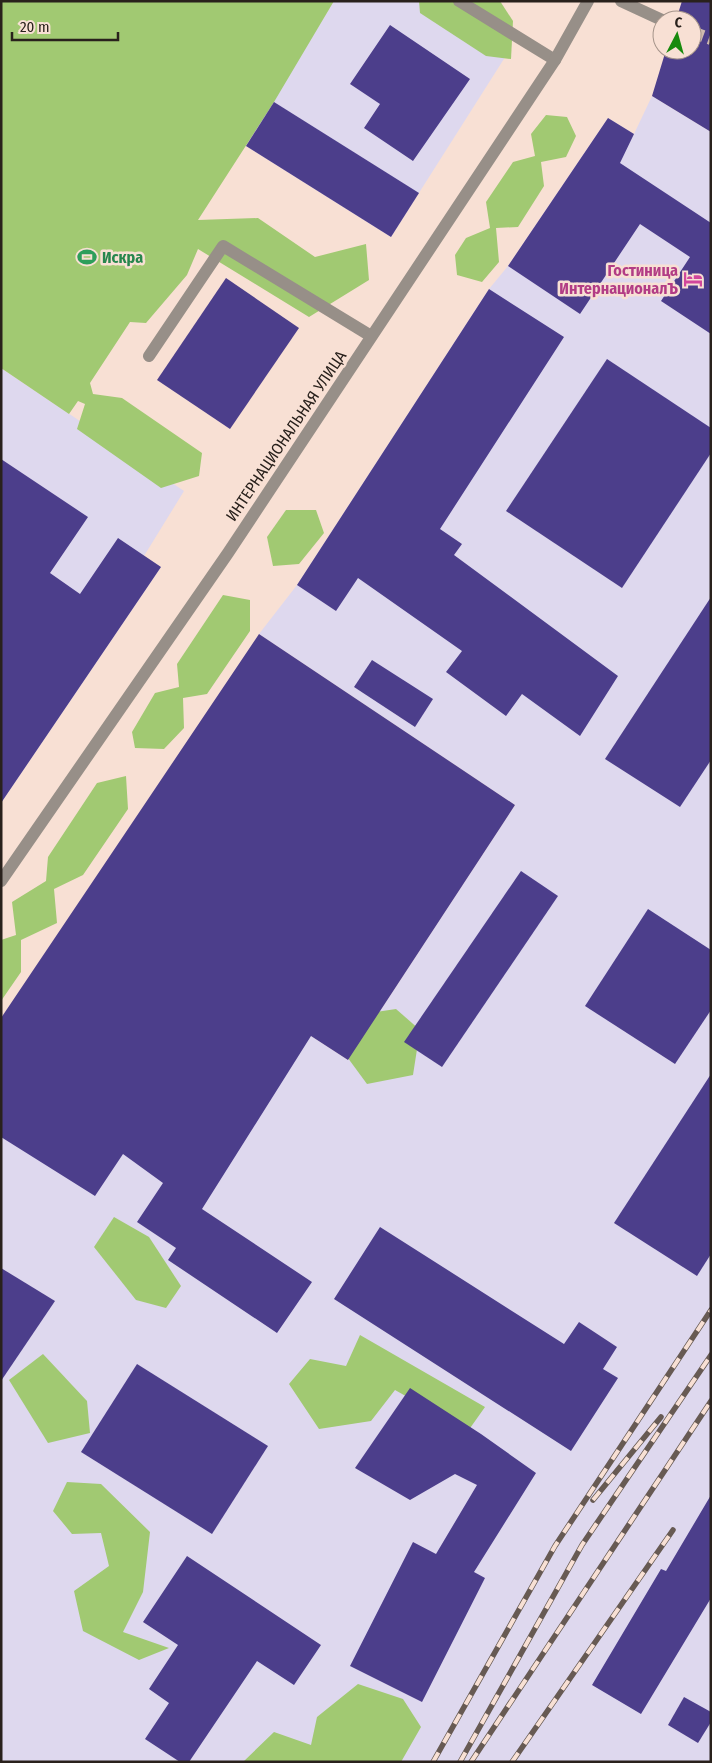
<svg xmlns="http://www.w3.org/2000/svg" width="712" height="1763" font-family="'Fira Sans Condensed',sans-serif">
  <rect width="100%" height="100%" fill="#f8e0d4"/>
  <g fill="#ded8ee">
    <path d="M334,1H417L509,51L391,237L246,146Z"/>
    <path d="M652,96L711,132V1762H1V1074L311,1036L348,1060L515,805L259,634L297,585L489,289L508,266L608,118L634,134Z"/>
    <path d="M1,368L184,491L144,556L161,567L1,803Z"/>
  </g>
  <g fill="#a1c972">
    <path d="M1,1H334L274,102L198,220L258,218L315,257L366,244L369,280L309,317L198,249L187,275L146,323L130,322L90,383L93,394L122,398L202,453L199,476L161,488L77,429L85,404L78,401L69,414L1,368Z"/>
    <path d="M419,1H500L513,21L511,59L486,56L420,13Z"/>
    <path d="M546,115L567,117L576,136L566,157L541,162L544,186L518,227L496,228L499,262L482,282L457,275L455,255L466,238L490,228L486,202L513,162L535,156L531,134Z"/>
    <path d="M286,510H316L324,533L299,564L273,566L267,537Z"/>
    <path d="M223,595L250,600V631L207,694L183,698L184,728L164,749L135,748L132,732L155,693L179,687L177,664Z"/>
    <path d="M126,776L128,809L83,875L54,889L57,923L21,940V972L1,1001V940L16,935L12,902L46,881L48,857L97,783Z"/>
    <path d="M396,1009L420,1030L413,1075L367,1084L342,1050L356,1015Z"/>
    <path d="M114,1217L149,1237L181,1286L166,1308L136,1300L94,1247Z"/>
    <path d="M360,1335L485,1407L468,1431L395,1390L371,1421L319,1429L289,1384L310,1359L346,1366Z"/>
    <path d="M43,1354L87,1401L90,1433L48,1443L9,1380Z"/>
    <path d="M67,1482L101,1484L150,1532L143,1592L123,1632L169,1648L139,1660L83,1631L74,1591L109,1566L101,1533L72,1534L53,1511Z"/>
    <path d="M358,1684L403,1699L421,1727L401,1762H243L274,1732L311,1745L317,1717Z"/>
  </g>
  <g fill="#4c3e8b">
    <path d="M682,1H711V132L652,96L666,50H692V20H676Z"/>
    <path d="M390,25L470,79L413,161L364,128L380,104L350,84Z"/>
    <path d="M274,102L419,193L391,237L246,146Z"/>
    <path d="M608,118L634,134L620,163L711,223V334L661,301L690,257L640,224L580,314L508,266Z"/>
    <path d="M226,278L299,328L230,429L157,380Z"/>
    <path d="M489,289L564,337L440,529L462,544L454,555L618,676L580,736L522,694L506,716L446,672L462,651L358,578L336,611L297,585Z"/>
    <path d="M607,359L711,428V453L622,588L506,511Z"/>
    <path d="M1,459L88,517L50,573L80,594L118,538L161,567L1,803Z"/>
    <path d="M711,597V760L680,807L605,759Z"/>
    <path d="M259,634L515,805L348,1060L311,1036L202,1209L312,1282L277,1333L168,1260L176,1248L137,1222L163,1183L123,1154L95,1196L1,1137V1018Z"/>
    <path d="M372,660L433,699L415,727L354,687Z"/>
    <path d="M521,871L558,896L442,1067L404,1042Z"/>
    <path d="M648,909L711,950V1010L675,1064L585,1006Z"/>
    <path d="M711,1074V1254L697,1276L614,1223Z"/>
    <path d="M380,1227L564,1344L579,1322L617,1347L603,1369L618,1378L571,1451L334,1299Z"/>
    <path d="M1,1268L55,1301L1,1381Z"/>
    <path d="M137,1364L268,1446L212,1534L81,1452Z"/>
    <path d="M410,1388L481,1434L536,1473L474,1572L485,1578L422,1702L350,1666L413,1542L436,1554L477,1485L455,1474L410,1500L355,1468Z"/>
    <path d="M711,1495V1598L641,1714L592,1685L661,1569L666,1571Z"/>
    <path d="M187,1556L321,1645L294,1685L257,1661L189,1762H180L145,1739L169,1703L149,1689L178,1645L143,1622Z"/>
    <path d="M684,1697L711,1712V1722L698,1743L668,1725Z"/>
  </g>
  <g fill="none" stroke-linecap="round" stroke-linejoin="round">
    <path stroke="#cfbaaf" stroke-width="12" stroke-dasharray="12 6" stroke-linecap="butt" d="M692,32L711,39"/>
    <g stroke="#978f88" stroke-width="12">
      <path d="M459,1L555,60"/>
      <path d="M621,1L662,20"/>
      <path d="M149,356L223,246L371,336"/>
      <path d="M1,881L228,553L555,60L588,1"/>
    </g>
    <g stroke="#675a53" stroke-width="5.5">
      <g id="rail">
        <path d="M593,1500L661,1417"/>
        <path d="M433,1762L555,1546L711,1310"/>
        <path d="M460,1762L582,1545L711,1355"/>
        <path d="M471,1762L711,1401"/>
        <path d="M512,1762L673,1530"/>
      </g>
    </g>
    <use href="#rail" stroke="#f8e0d4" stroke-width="4" stroke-dasharray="11" stroke-linecap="butt"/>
  </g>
  <defs>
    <g id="stadium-bare" transform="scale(1.5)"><path d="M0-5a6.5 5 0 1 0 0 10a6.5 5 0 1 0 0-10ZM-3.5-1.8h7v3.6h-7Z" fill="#2e9e5b" stroke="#f8e0d4" stroke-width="2.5" paint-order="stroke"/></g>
    <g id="hotel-bare" transform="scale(1.5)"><path d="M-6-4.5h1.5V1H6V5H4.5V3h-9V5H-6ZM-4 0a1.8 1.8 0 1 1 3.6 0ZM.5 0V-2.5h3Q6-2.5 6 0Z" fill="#d1479c" stroke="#f8e0d4" stroke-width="2.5" paint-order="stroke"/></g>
  </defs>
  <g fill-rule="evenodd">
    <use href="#stadium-bare" x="87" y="257"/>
    <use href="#hotel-bare" x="693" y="279"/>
  </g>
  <g text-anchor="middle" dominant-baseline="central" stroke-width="5" stroke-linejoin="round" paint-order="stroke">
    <g font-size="16" font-weight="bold" fill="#27864d" stroke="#f8e0d4" text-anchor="start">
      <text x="102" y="257">Искра</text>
    </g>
    <g font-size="16" font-weight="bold" fill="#b23c85" stroke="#f8e0d4" text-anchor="end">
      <text x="678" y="270">Гостиница<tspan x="678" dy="18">ИнтернационалЪ</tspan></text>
    </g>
    <g font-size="16" fill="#29211c" stroke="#f8e0d4">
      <text transform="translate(286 436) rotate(-56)">ИНТЕРНАЦИОНАЛЬНАЯ УЛИЦА</text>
    </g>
  </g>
  <rect width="712" height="1763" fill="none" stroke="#29211c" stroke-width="5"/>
  <g transform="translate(677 35) rotate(6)"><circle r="24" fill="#f8e0d4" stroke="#a5948a"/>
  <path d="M0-4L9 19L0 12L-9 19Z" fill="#188a0d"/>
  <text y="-8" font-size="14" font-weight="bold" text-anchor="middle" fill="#29211c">С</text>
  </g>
  <path d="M12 32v8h106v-8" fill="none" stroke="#29211c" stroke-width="2.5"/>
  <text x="20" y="32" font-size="15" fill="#29211c" stroke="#f8e0d4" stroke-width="4" paint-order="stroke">20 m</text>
</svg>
